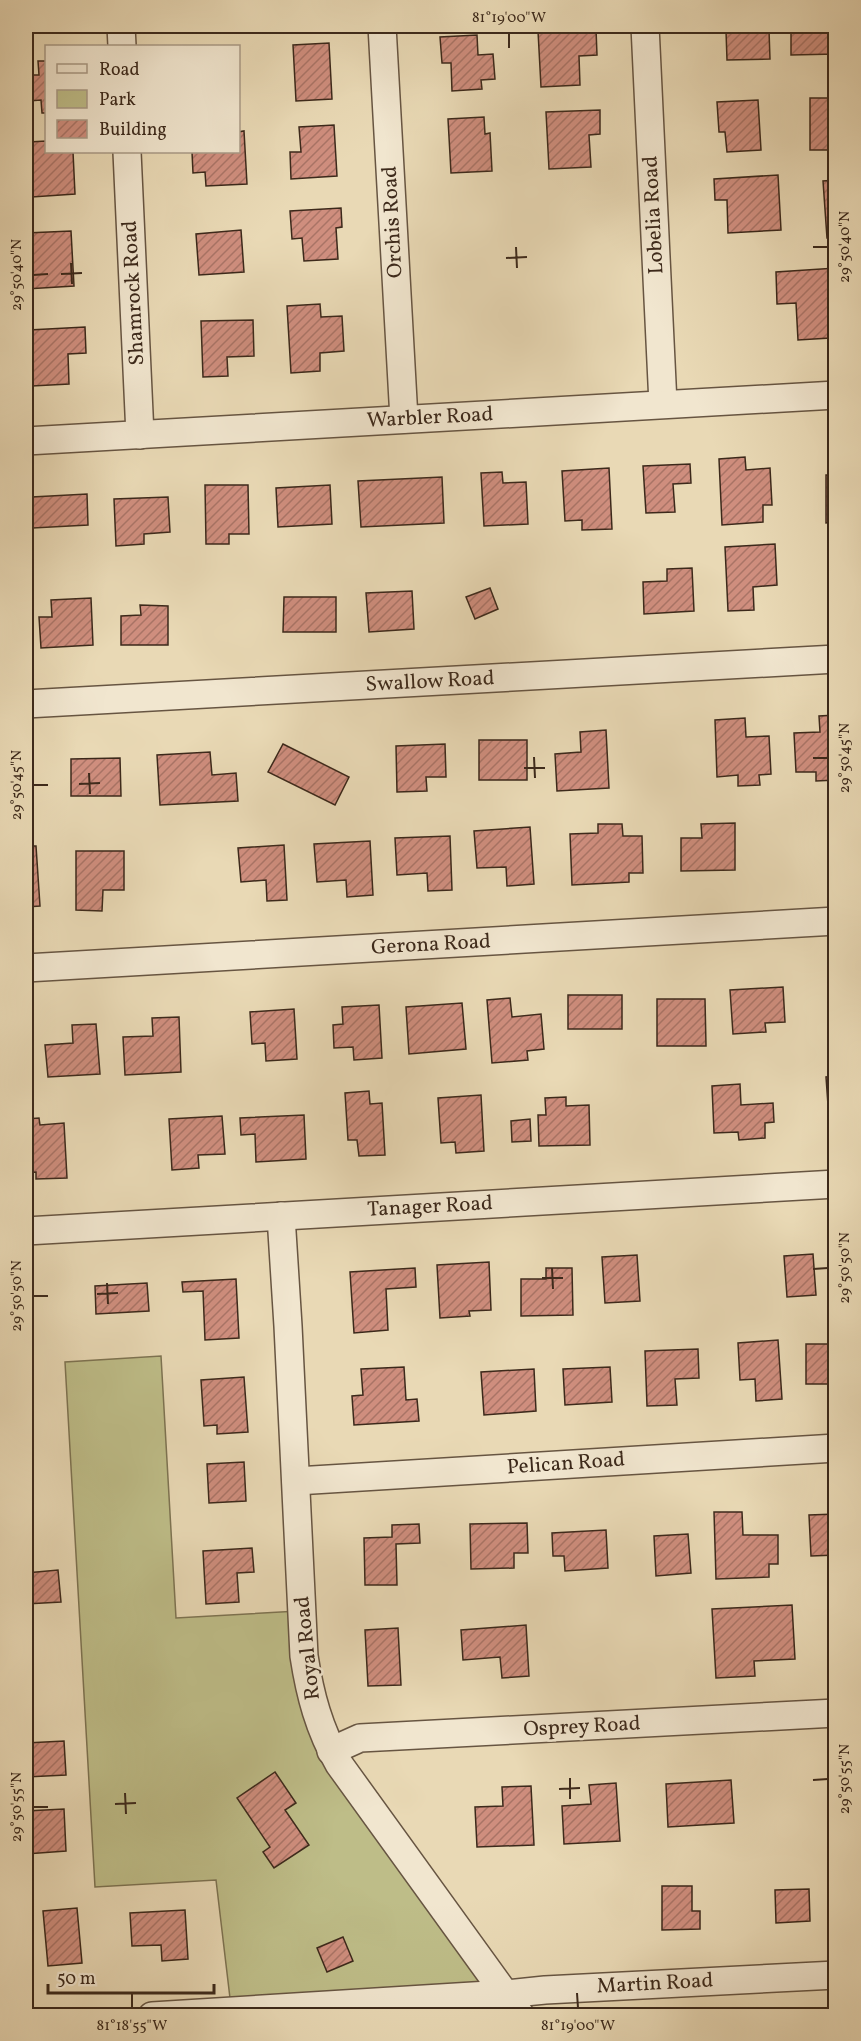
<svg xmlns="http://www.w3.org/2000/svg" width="861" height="2041" font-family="Vollkorn,serif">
  <defs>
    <pattern id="building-hatch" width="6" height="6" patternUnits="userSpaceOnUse" patternTransform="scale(1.5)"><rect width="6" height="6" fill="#cf8e7e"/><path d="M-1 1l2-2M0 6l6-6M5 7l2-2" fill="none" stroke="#a97466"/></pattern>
  </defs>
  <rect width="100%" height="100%" fill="#e9d9b5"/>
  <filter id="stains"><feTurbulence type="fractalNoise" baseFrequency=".00333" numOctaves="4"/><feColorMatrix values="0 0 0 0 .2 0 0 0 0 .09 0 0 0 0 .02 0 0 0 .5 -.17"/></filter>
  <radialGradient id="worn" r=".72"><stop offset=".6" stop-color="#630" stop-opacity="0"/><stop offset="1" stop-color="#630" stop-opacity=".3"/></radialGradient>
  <path fill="#bebd88" stroke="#7d7352" stroke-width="1.5" d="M161,1356L176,1618L298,1611L308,1698L505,1990L232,2015L216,1880L95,1887L65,1362Z"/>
  <g fill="url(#building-hatch)" stroke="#3c291b" stroke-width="1.5">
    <path d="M596,29L597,55L579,56L580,85L541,87L538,31Z"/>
    <path d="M836,29V54L791,55V30Z"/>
    <path d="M769,30L770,59L727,60L726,31Z"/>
    <path d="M477,35L478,55L493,54L495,79L481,80L482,89L452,91L451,63H442L440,37Z"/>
    <path d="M329,43L332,99L296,101L293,45Z"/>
    <path d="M38,61H46V113H42L41,100L29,101L27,75H39Z"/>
    <rect x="810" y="98" width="26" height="52"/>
    <path d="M758,100L761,150L727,152L725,132H719L717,102Z"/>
    <path d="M600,110V134L589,135L591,167L549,169L546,112Z"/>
    <path d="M484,117L485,134L490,133L492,171L451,173L448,119Z"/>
    <path d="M334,125L337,176L291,179L290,152H301L299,127Z"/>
    <path d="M244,131L247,184L206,186L205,172L193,173L192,152H238V132Z"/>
    <path d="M46,141V152H73L75,194L32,197L29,142Z"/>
    <path d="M778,175L781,230L728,233L727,200H715L714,179Z"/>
    <path d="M836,180V238H827L823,181Z"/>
    <path d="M341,208L342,227L336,228L338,259L304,261L302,238L292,239L290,211Z"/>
    <path d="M241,230L244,272L199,275L196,234Z"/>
    <path d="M71,231L74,286L26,289V233Z"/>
    <path d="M836,268V301L828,302L830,338L798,340L796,303L777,304L776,272Z"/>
    <path d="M320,304L321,317L342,316L344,351L320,353V371L291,373L287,306Z"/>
    <path d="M253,320L254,356L227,357L228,376L203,377L201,321Z"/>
    <path d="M85,327L86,353L68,354L69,384L32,386L29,330Z"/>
    <path d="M745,457L746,470L770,468L772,505H763V522L722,525L719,459Z"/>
    <path d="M690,464L691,483L673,484L675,512L646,513L643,466Z"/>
    <path d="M609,468L612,529L582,530V520L565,521L562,471Z"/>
    <path d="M502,472L503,483L526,482L528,524L484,526L481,473Z"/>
    <path d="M826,475H836V522L826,523Z"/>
    <path d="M442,477L444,523L361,527L358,481Z"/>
    <path d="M205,485H248L249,534H229V544H206Z"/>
    <path d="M330,485L332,524L278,527L276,488Z"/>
    <path d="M87,494L88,525L33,528L32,497Z"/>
    <path d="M168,497L170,532L144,534V544L116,546L114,499Z"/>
    <path d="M775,544L777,585L753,587L754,610L728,611L725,547Z"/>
    <path d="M692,568L694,611L644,614L643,582L667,581V569Z"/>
    <path d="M490,588L498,609L475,619L466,597Z"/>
    <path d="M412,591L414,629L369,632L366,593Z"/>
    <path d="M284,597H336V632H283Z"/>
    <path d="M91,598L93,645L41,648L39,617H52L51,600Z"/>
    <path d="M140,605L168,606V645H121V616L141,615Z"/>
    <path d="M836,715V780L816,781V772H796L794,733L820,732L819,716Z"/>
    <path d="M745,718L746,737L769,736L771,774L759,775L760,785L738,786V775L717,777L715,720Z"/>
    <path d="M606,730L609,788L557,791L555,754L581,752L580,732Z"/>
    <rect x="479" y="740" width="48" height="40"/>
    <path d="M283,744L349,777L335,805L268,772Z"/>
    <path d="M445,744L446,777H426L427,791L397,792L396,746Z"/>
    <path d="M210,752L212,775L236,773L238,801L160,805L157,755Z"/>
    <path d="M120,758L121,796H71V759Z"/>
    <path d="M735,823V870L681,871V838H702L701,824Z"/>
    <path d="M598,824H622L623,836H642L643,873H629V882L572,885L570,834L598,833Z"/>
    <path d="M530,827L534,884L507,886L506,867L477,868L474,831Z"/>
    <path d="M450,836L452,890L428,891L427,873L397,875L395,838Z"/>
    <path d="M370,841L373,895L347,897L346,880L317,882L314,844Z"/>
    <path d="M284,845L287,900L267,901L266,880L241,882L238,848Z"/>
    <path d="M26,846H36L40,906L26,907Z"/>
    <path d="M76,851H124V890H103L102,911L76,910Z"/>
    <path d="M783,987L785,1022L765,1023L766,1032L733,1034L730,990Z"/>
    <rect x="568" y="995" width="54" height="34"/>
    <path d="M510,998L512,1017L541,1014L544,1049L527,1051L528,1060L492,1063L487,1000Z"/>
    <path d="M657,999H705L706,1046H657Z"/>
    <path d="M462,1003L466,1049L409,1054L406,1007Z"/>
    <path d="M379,1005L382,1058L354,1060L353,1047L334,1048L333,1025L343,1024L342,1007Z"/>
    <path d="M294,1009L297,1059L266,1061L265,1043L252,1044L250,1012Z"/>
    <path d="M179,1017L181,1072L125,1075L123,1037L153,1036L152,1018Z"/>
    <path d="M96,1024L100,1074L48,1077L45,1045L73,1043L72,1025Z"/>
    <path d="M836,1076V1119H829L826,1077Z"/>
    <path d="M740,1084L741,1105L773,1103L774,1122L765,1123V1138L739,1140L738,1132L714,1133L712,1086Z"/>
    <path d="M369,1091L370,1104L382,1103L385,1155L359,1156L357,1140H348L345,1093Z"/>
    <path d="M481,1095L484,1151L456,1153L455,1142L441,1143L438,1098Z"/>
    <path d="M566,1097V1106L589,1105L590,1145L539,1146L538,1115H546L545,1098Z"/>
    <path d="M304,1115L306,1159L256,1162L255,1134L241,1135L240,1118Z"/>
    <path d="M222,1116L225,1154L198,1155L199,1168L172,1170L169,1119Z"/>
    <path d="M39,1118L40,1125L64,1123L67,1178L36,1179V1172L26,1173V1119Z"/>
    <path d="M530,1119L531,1141L512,1142L511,1121Z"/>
    <path d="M813,1254L816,1295L787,1297L784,1256Z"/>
    <path d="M637,1255L640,1301L605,1303L602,1257Z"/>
    <path d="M489,1262L491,1310L469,1311L470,1316L440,1318L437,1265Z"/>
    <path d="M415,1268L416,1287L386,1289L388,1330L354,1333L350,1272Z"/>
    <path d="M546,1268H572L573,1315L521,1316V1279H546Z"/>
    <path d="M236,1279L239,1338L205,1340L203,1291L183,1292L182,1282Z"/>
    <path d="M147,1283L149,1311L96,1314L95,1286Z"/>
    <path d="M778,1340L782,1399L756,1401L755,1379L740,1380L738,1343Z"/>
    <rect x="806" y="1344" width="30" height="40"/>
    <path d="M698,1349L699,1378L675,1379L677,1405L647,1406L645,1351Z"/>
    <path d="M404,1367L406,1400L417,1399L419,1421L354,1425L352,1396L363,1395L361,1369Z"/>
    <path d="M610,1367L612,1402L565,1405L563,1369Z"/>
    <path d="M534,1369L536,1411L484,1415L481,1372Z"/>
    <path d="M244,1377L248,1432L217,1434V1425L204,1426L201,1380Z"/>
    <path d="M244,1462L246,1501L209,1503L207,1464Z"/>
    <path d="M714,1512H742L743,1535H778V1564H769V1577L716,1579Z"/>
    <path d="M836,1514V1555L811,1556L809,1515Z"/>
    <path d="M527,1523L528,1553H514V1568L471,1569L470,1524Z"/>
    <path d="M419,1524L420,1543L396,1544L397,1585H365L364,1538L392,1537V1525Z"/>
    <path d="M606,1530L608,1568L565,1571L564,1556H553L552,1533Z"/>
    <path d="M688,1534L691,1573L656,1576L654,1536Z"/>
    <path d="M252,1548L254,1572L237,1573L239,1602L206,1604L203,1551Z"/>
    <path d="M58,1570L61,1602L26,1604V1573Z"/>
    <path d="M792,1605L795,1659L754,1661L755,1676L716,1678L712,1609Z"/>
    <path d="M526,1625L529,1676L502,1678L500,1657L463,1660L461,1630Z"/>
    <path d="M398,1628L401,1685L368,1686L365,1630Z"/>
    <path d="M64,1741L66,1775L26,1777V1743Z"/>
    <path d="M275,1772L296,1803L285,1810L309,1845L274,1868L263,1852L270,1847L237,1798Z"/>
    <path d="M731,1780L734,1823L668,1827L666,1784Z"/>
    <path d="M616,1783L620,1841L564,1844L562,1806L591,1804L589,1785Z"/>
    <path d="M531,1786L534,1845L477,1847L475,1807L503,1806L502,1787Z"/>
    <path d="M64,1809L66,1851L26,1854V1811Z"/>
    <path d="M662,1886H692V1911H700V1929L662,1930Z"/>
    <path d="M809,1889L810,1921L776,1923L775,1890Z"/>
    <path d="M77,1908L82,1963L48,1966L43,1911Z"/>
    <path d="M185,1910L188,1959L162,1961L161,1945L132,1946L130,1913Z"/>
    <path d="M343,1937L353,1961L327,1972L317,1948Z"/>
  </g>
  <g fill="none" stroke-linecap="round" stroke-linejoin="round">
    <g stroke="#675542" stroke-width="30">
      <g id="street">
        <path d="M121,26L122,46"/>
        <path d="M382,26L404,419"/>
        <path d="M645,26L663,404"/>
        <path d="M127,152L140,435"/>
        <path d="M26,441L836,395"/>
        <path d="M26,704L836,659"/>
        <path d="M26,968L836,921"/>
        <path d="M281,1216L288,1326L304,1656C310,1695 319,1729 339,1764L521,2016"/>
        <path d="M26,1231L836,1184"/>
        <path d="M296,1481L836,1448"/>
        <path d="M331,1751L360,1738L836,1713"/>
        <path d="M152,2016L505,1994L545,1990L836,1975"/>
      </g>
    </g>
    <use href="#street" stroke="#f1e6cf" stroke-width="27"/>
  </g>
  <path fill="none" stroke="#3c291b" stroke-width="2" d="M509,33V48M516,247L517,268M813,247H828M506,258L527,257M71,263L72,284M61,274L82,273M33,275L48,274M534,757L535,778M813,758H828M524,768H545M89,773L90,794M79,784L100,783M33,785H48M552,1268L553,1289M813,1269L828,1268M542,1278H563M107,1283L108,1304M97,1294L118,1293M33,1296H48M570,1778V1799M813,1780L828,1779M559,1789L580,1788M125,1793L126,1814M115,1804L136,1803M33,1807H48M132,1993V2008M577,1993L578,2008"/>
  <g text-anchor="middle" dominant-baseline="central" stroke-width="5" stroke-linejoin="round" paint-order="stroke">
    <g font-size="21" fill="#3c291b" stroke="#f1e6cf">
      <text transform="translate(654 215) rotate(-93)">Lobelia Road</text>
      <text transform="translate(393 222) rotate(-93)">Orchis Road</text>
      <text transform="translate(134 293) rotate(-93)">Shamrock Road</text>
      <text transform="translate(430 418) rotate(-3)">Warbler Road</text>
      <text transform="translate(430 682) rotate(-3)">Swallow Road</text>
      <text transform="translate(431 945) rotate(-3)">Gerona Road</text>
      <text transform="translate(430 1207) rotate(-3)">Tanager Road</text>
      <text transform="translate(566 1464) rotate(-4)">Pelican Road</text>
      <text transform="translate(308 1648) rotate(-96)">Royal Road</text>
      <text transform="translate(582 1727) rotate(-3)">Osprey Road</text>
      <text transform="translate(655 1984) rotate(-3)">Martin Road</text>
    </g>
  </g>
  <rect width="861" height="2041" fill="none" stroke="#e9d9b5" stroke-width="66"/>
  <rect x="45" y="45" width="195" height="108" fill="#f1e6cf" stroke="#a99a87" stroke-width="1.5"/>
  <rect x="57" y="64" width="30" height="9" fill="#f1e6cf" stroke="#a99a87" stroke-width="1.5"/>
  <text x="99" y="75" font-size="18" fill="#3c291b">Road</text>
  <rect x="57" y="90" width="30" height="18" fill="#bebd88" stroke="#a99a87" stroke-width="1.5"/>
  <text x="99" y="105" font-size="18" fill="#3c291b">Park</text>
  <rect x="57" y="120" width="30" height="18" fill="url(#building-hatch)" stroke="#a99a87" stroke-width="1.5"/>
  <text x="99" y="135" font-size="18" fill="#3c291b">Building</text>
  <path d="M48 1984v9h166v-9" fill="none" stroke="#3c291b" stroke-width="3"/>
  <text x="57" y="1984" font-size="18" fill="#3c291b" stroke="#f1e6cf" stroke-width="4.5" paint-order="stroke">50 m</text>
  <rect x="33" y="33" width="795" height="1975" fill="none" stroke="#3c291b" stroke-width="2"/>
  <g font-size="15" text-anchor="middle" fill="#3c291b">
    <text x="509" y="22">81°19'00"W</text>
    <text transform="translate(844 247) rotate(-90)" y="5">29°50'40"N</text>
    <text transform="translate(16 275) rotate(-90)" y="5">29°50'40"N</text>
    <text transform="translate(844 758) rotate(-90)" y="5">29°50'45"N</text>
    <text transform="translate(16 785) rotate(-90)" y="5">29°50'45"N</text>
    <text transform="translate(844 1268) rotate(-90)" y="5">29°50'50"N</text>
    <text transform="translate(16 1296) rotate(-90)" y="5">29°50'50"N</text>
    <text transform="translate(844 1779) rotate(-90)" y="5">29°50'55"N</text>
    <text transform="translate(16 1807) rotate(-90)" y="5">29°50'55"N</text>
    <text x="132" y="2030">81°18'55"W</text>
    <text x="578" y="2030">81°19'00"W</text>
  </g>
  <rect width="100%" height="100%" filter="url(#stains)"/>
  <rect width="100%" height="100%" fill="url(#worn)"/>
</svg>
